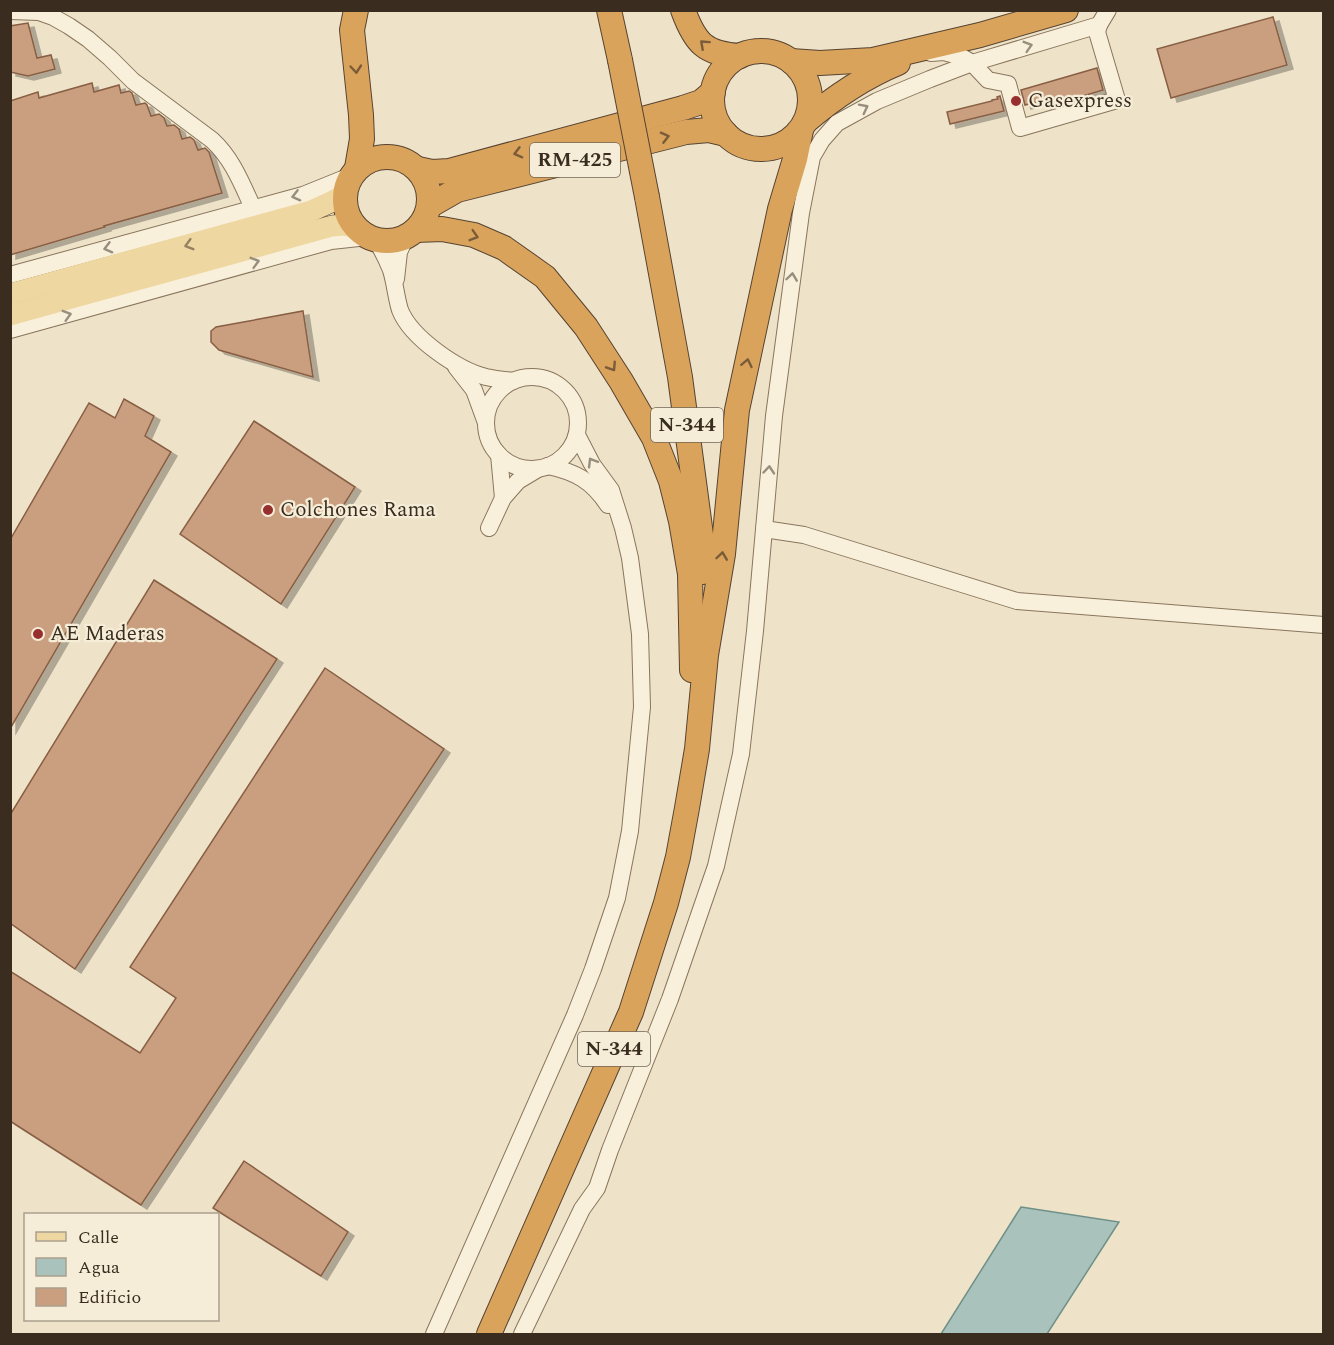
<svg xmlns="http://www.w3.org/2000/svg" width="1334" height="1345" font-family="Spectral,serif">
  <defs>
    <filter id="shadow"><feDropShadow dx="6" dy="4" stdDeviation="0" flood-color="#0004"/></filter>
  </defs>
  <rect width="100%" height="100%" fill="#eee3c8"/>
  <path fill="#a9c2bb" stroke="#6f9088" stroke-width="1.5" d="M1021,1207L1119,1222L1047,1334H941Z"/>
  <g fill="#ca9f7f" stroke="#885f44" stroke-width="1.5" filter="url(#shadow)">
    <path d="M1273,17L1287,65L1171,98L1157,49Z"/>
    <path d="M28,23L37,58L51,55L55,69L28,76L10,72V26Z"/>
    <path d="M1097,68L1103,90L1046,107L1044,100L1025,105L1021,90Z"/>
    <path d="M92,83L94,92L119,85L121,93L129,91L132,93L136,105L145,103L147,105L151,116L159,114L164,118L167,126L174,125L179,129L182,139L190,137L194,140L198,150L205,148L209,152L222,193L104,226L105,227L10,255V101L38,92L39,98Z"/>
    <path d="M1000,96L1004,111L950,124L947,112L992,101V100L998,99L997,97Z"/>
    <path d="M303,311L313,377L219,350L211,342V331L216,327Z"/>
    <path d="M124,399L154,416L145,436L171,452L10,729V540L89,403L115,418Z"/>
    <path d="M254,421L355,487L281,604L180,534Z"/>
    <path d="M154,580L277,659L75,969L10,923V815Z"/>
    <path d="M325,668L444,749L141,1205L10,1121V971L140,1053L176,998L130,967Z"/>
    <path d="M244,1161L348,1232L321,1276L213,1208Z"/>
  </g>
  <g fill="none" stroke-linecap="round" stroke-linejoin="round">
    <g stroke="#89755d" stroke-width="18">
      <g id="minor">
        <path d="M10,11L39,12L53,17L69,26L88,39L110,58L133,81L212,140C232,158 242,184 253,208"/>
        <path d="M931,53L944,52L962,57L972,63L988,80L1008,84L1020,128L1117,100L1097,32L1099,25"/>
        <path d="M376,240C382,250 387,260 391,270C395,283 396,297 400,310C411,338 458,370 486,377C495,379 504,380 513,381"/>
        <path d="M10,275L303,195L350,176"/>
        <path d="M396,279L399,252L406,237"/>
        <path d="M10,330L331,241L368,237"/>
        <path d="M456,367L474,390L486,423"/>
        <circle cx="532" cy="423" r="46"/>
        <path d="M499,455L503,498"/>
        <path d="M548,466C576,472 592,481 608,505"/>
        <path d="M489,528L503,498L518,481L538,469"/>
        <path d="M764,529L804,535L1017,601L1324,625"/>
        <path d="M434,1334L575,1015L593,969L617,898L630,831L642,707L640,634L630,558L623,528L611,490L592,464L577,435"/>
        <path d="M522,1334L582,1209L597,1188L610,1150L670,999L716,866L741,754L755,631L774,416L801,213L812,157L822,140L837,123L877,101L930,79L972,63L1099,25L1108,10"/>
      </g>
    </g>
    <g stroke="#574331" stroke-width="22">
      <g id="major">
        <path d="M10,294L311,211L331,202L344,195"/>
        <path d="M10,315L332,226L343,225L354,227"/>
      </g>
    </g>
    <g stroke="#574331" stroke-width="26">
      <g id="highway">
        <path d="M356,10L352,30L361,115L362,139L357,168"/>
        <path d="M609,10L620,60"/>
        <path d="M683,10C695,43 705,54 740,56"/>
        <circle cx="761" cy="100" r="49"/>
        <path d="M791,61L820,63L873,60L980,35L1066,10"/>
        <path d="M805,122C833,98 864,77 898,63"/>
        <circle cx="387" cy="199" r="42"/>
        <path d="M418,169L432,172L449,171L683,108L701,102L713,92"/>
        <path d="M647,197L680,377L701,535L703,572"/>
        <path d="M429,206L457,190L686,132L709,130L726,134"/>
        <path d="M416,230L442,229L474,235L504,248L545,277L586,327L621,381L654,438L671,481L681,521L690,574L692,670"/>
        <path d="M489,1334L631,1012L666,903L678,857L687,808L697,749L706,655L723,554L737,410L780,209L795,159L801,130"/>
      </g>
    </g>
    <use href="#minor" stroke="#f8f0db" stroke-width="16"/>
    <use href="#major" stroke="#efd7a2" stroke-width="21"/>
    <use href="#highway" stroke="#d9a35c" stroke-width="24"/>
    <g stroke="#574331" stroke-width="26" stroke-linecap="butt">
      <path id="highway-bridge" d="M620,60L647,197"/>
    </g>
    <use href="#highway-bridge" stroke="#d9a35c" stroke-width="24"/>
  </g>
  <defs><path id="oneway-chevron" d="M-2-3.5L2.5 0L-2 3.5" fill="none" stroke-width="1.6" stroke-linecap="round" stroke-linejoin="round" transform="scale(1.5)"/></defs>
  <g stroke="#7a5c38">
    <use href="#oneway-chevron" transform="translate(704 44) rotate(-138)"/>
    <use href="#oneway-chevron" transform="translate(356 69) rotate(85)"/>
    <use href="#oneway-chevron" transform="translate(665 137) rotate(-14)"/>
    <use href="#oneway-chevron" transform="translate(518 153) rotate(165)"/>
    <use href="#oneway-chevron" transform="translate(474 236) rotate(17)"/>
    <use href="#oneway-chevron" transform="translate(747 363) rotate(-78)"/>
    <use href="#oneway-chevron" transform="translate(612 367) rotate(57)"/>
    <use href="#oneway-chevron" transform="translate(722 556) rotate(-82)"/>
  </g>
  <g stroke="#998e7e">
    <use href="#oneway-chevron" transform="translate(1028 46) rotate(-17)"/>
    <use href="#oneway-chevron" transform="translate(864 108) rotate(-27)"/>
    <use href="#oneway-chevron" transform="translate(296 196) rotate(166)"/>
    <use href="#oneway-chevron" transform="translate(108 248) rotate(165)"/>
    <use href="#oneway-chevron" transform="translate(255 262) rotate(-16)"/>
    <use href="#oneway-chevron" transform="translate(792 277) rotate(-82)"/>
    <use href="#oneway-chevron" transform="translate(67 315) rotate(-16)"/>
    <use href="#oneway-chevron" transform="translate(592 462) rotate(-121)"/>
    <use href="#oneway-chevron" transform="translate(769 470) rotate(-85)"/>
  </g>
  <use stroke="#948261" href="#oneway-chevron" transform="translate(189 245) rotate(164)"/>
  <g fill="#972f2f" stroke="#f5edd7" stroke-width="2">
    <circle cx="1016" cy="101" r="6"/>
    <circle cx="268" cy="510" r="6"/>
    <circle cx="38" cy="634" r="6"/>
  </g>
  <g text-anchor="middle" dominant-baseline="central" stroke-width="4.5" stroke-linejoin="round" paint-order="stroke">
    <g fill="#f5edd7" stroke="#726757" stroke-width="1.5">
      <rect x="530" y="143" width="90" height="34" rx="4.5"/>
      <rect x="651" y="408" width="72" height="34" rx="4.5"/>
      <rect x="578" y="1032" width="72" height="34" rx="4.5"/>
    </g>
    <g font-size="20" font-weight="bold" fill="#3a2d20">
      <text x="575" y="160">RM-425</text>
      <text x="687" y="425">N-344</text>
      <text x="614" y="1049">N-344</text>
    </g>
    <g font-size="21" fill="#3a2d20" stroke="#f5edd7" text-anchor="start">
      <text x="1028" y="101">Gasexpress</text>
      <text x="280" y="510">Colchones Rama</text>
      <text x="50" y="634">AE Maderas</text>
    </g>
  </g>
  <rect width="1334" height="1345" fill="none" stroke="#3a2d20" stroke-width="24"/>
  <rect x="24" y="1213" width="195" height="108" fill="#f5edd7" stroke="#aaa08e" stroke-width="1.5"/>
  <rect x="36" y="1232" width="30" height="9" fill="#efd7a2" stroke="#aaa08e" stroke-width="1.5"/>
  <text x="78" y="1243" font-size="18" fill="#3a2d20">Calle</text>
  <rect x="36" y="1258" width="30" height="18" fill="#a9c2bb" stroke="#aaa08e" stroke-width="1.5"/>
  <text x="78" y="1273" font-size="18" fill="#3a2d20">Agua</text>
  <rect x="36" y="1288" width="30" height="18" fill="#ca9f7f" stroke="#aaa08e" stroke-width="1.5"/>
  <text x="78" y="1303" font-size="18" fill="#3a2d20">Edificio</text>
</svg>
